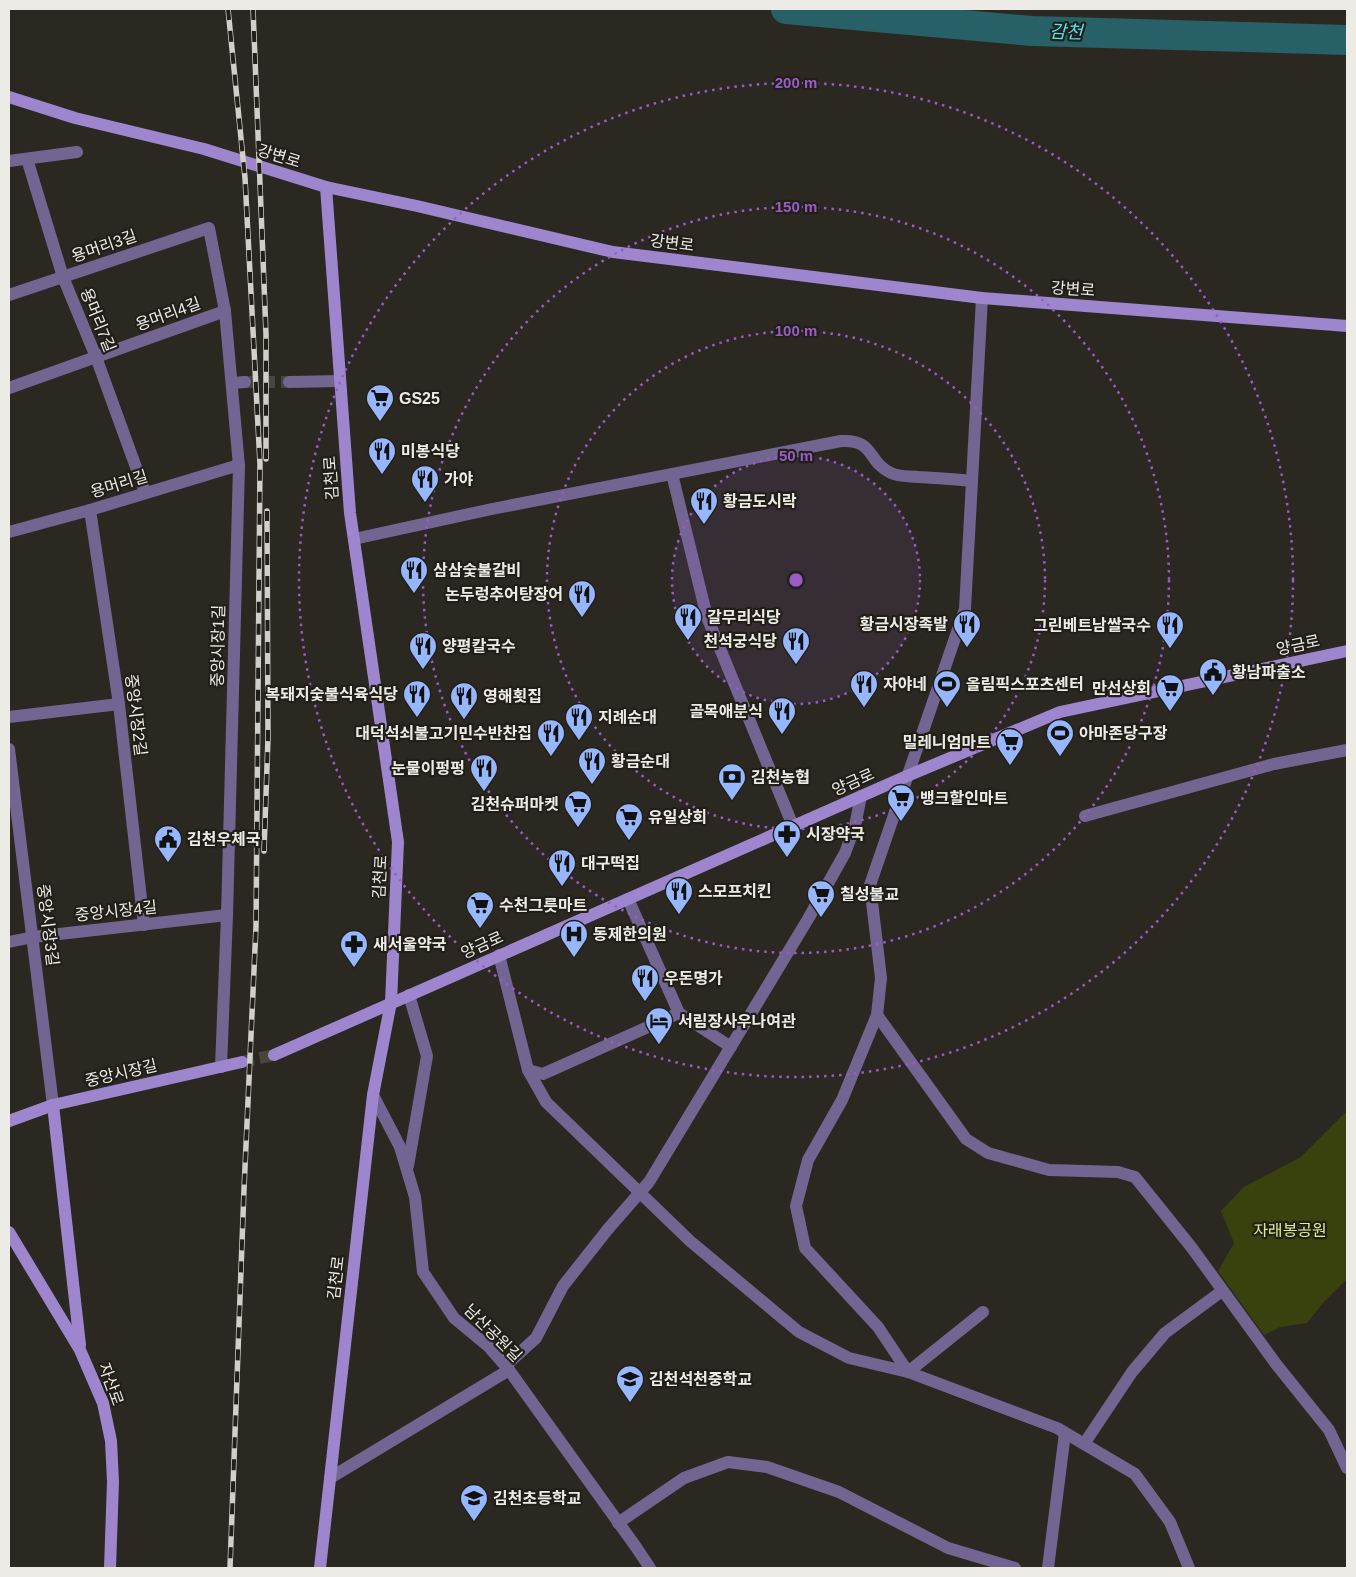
<svg xmlns="http://www.w3.org/2000/svg" width="1356" height="1577" font-family="Arial,'Noto Sans KR',sans-serif">
  <rect width="100%" height="100%" fill="#2a2820"/>
  <path fill="#39420c" d="M1347,1111V1279L1323,1303L1307,1323L1280,1327L1264,1335L1218,1271L1234,1243L1221,1211L1244,1187L1301,1157Z"/>
  <g fill="none" stroke-linecap="round" stroke-linejoin="round">
    <path stroke="#276066" stroke-width="30" d="M786,9L1032,31L1347,40"/>
    <path stroke="#47453e" stroke-width="12" stroke-dasharray="12 6" stroke-linecap="butt" d="M245,382H289"/>
    <path stroke="#47453e" stroke-width="12" stroke-dasharray="12 6" stroke-linecap="butt" d="M242,1062L274,1055"/>
    <g stroke="#736592" stroke-width="12">
      <path d="M27,159L63,277L96,357L145,492"/>
      <path d="M9,161L77,152"/>
      <path d="M9,295L209,228L225,311L239,466L227,915L221,1067"/>
      <path d="M982,298L965,609L870,885L881,978L877,1015L842,1100L808,1160L796,1206L805,1248L878,1327L908,1372L983,1312"/>
      <path d="M289,382L340,381"/>
      <path d="M232,383L245,382"/>
      <path d="M9,388L225,311"/>
      <path d="M672,474L707,617L793,826"/>
      <path d="M90,510L119,704L144,925"/>
      <path d="M9,532L90,510L239,465"/>
      <path d="M354,539L492,509L841,441C875,439 867,462 891,473C899,477 909,476 918,477C936,478 954,479 972,481"/>
      <path d="M9,717L119,704"/>
      <path d="M9,749L53,1105"/>
      <path d="M1085,816L1274,764L1347,750"/>
      <path d="M628,899L679,1013L731,1047"/>
      <path d="M9,942L33,937L227,915"/>
      <path d="M499,955L528,1070L546,1102L690,1241L799,1332L849,1358L908,1372L1057,1428L1135,1474L1170,1522L1189,1568"/>
      <path d="M877,1015L966,1139L988,1153L1049,1170L1118,1172L1135,1177L1192,1248L1276,1364L1329,1430L1347,1468"/>
      <path d="M528,1070L543,1074L679,1013"/>
      <path d="M373,1095L400,1147L415,1197L423,1272L454,1318L489,1347L509,1370L636,1547L650,1568"/>
      <path d="M408,1166L427,1056L409,995"/>
      <path d="M505,1366L536,1338L563,1286L608,1229L649,1182L808,919L845,853L855,826L861,796"/>
      <path d="M1084,1444L1132,1372L1165,1333L1222,1291"/>
      <path d="M330,1478L509,1370"/>
      <path d="M618,1523L684,1478L728,1462L767,1467L839,1492L948,1548L1015,1568"/>
      <path d="M1048,1568L1065,1433"/>
    </g>
    <g stroke="#9e86cf" stroke-width="12">
      <path d="M9,97L75,118L204,149L326,187L417,206L613,252L982,298L1347,326"/>
      <path d="M274,1055L907,776L1060,712L1347,651"/>
      <path d="M53,1105L80,1345"/>
      <path d="M9,1121L53,1105L242,1062"/>
      <path d="M9,1232L80,1350L103,1403L111,1441L113,1482L110,1568"/>
      <path d="M320,1568L373,1095L391,1002L398,842L350,513L326,187"/>
    </g>
    <g stroke="#d1cfc9" stroke-width="5.5">
      <g id="rail">
        <path d="M228,9L245,178L260,464L256,926L244,1189L230,1568"/>
        <path d="M253,9L266,334V459"/>
        <path d="M264,851L268,738L267,511"/>
      </g>
    </g>
    <use href="#rail" stroke="#211f17" stroke-width="4" stroke-dasharray="11" stroke-linecap="butt"/>
  </g>
  <circle cx="796" cy="580" r="124" fill="#985cc9" fill-opacity=".12"/>
  <g fill="none" stroke="#985cc9" stroke-width="2.5" stroke-dasharray="2.5 5">
    <circle cx="796" cy="580" r="124"/>
    <circle cx="796" cy="580" r="249"/>
    <circle cx="796" cy="580" r="373"/>
    <circle cx="796" cy="580" r="497"/>
  </g>
  <defs>
    <g id="supermarket-pin" transform="scale(1.4375)"><path d="M0 17L-7.5 6A9.5 9.5 0 1 1 7.5 6Z" fill="#96b6fd" stroke="#211f17"/><path d="M-6-5.5h2.5l.6 2H6L4.5 2H-2.5L-4.4-4H-6ZM-1.5 3.2a1.3 1.3 0 1 0 .1 0ZM3 3.2a1.3 1.3 0 1 0 .1 0Z" fill="#111"/></g>
    <g id="restaurant-pin" transform="scale(1.4375)"><path d="M0 17L-7.5 6A9.5 9.5 0 1 1 7.5 6Z" fill="#96b6fd" stroke="#211f17"/><path d="M-5-6h1v4h1v-4h1v4h1v-4h1v5L-1.5 .5V6h-2V.5L-5-1ZM5-6V6H3V1.5H1.5Q1.5-4 5-6Z" fill="#111"/></g>
    <g id="civic-pin" transform="scale(1.4375)"><path d="M0 17L-7.5 6A9.5 9.5 0 1 1 7.5 6Z" fill="#96b6fd" stroke="#211f17"/><path d="M-.6-6.5H3V-4.5H.6V-3L4-1V1h2V6H-6V1h2V-1L-.6-3ZM-1.2 2.5V6h2.4V2.5Z" fill="#111"/></g>
    <g id="stadium-pin" transform="scale(1.4375)"><path d="M0 17L-7.5 6A9.5 9.5 0 1 1 7.5 6Z" fill="#96b6fd" stroke="#211f17"/><path d="M0-5a6.5 5 0 1 0 0 10a6.5 5 0 1 0 0-10ZM-3.5-1.8h7v3.6h-7Z" fill="#111"/></g>
    <g id="bank-pin" transform="scale(1.4375)"><path d="M0 17L-7.5 6A9.5 9.5 0 1 1 7.5 6Z" fill="#96b6fd" stroke="#211f17"/><path d="M-6-4H6V4H-6ZM0-2.3a2.3 2.3 0 1 0 0 4.6a2.3 2.3 0 1 0 0-4.6Z" fill="#111"/></g>
    <g id="pharmacy-pin" transform="scale(1.4375)"><path d="M0 17L-7.5 6A9.5 9.5 0 1 1 7.5 6Z" fill="#96b6fd" stroke="#211f17"/><path d="M-2-6h4v4h4v4h-4v4h-4v-4h-4v-4h4Z" fill="#111"/></g>
    <g id="hospital-pin" transform="scale(1.4375)"><path d="M0 17L-7.5 6A9.5 9.5 0 1 1 7.5 6Z" fill="#96b6fd" stroke="#211f17"/><path d="M-5-5h3v3.5h4V-5h3V5h-3V1.5h-4V5h-3Z" fill="#111"/></g>
    <g id="hotel-pin" transform="scale(1.4375)"><path d="M0 17L-7.5 6A9.5 9.5 0 1 1 7.5 6Z" fill="#96b6fd" stroke="#211f17"/><path d="M-6-4.5h1.5V1H6V5H4.5V3h-9V5H-6ZM-4 0a1.8 1.8 0 1 1 3.6 0ZM.5 0V-2.5h3Q6-2.5 6 0Z" fill="#111"/></g>
    <g id="school-pin" transform="scale(1.4375)"><path d="M0 17L-7.5 6A9.5 9.5 0 1 1 7.5 6Z" fill="#96b6fd" stroke="#211f17"/><path d="M0-5L7-2L0 1L-7-2ZM-4 1L0 2.5L4 1V4Q0 6-4 4Z" fill="#111"/></g>
  </defs>
  <g fill-rule="evenodd">
    <use href="#supermarket-pin" x="380" y="398"/>
    <use href="#restaurant-pin" x="382" y="451"/>
    <use href="#restaurant-pin" x="425" y="479"/>
    <use href="#restaurant-pin" x="704" y="501"/>
    <use href="#restaurant-pin" x="414" y="570"/>
    <use href="#restaurant-pin" x="582" y="594"/>
    <use href="#restaurant-pin" x="688" y="617"/>
    <use href="#restaurant-pin" x="967" y="624"/>
    <use href="#restaurant-pin" x="1170" y="625"/>
    <use href="#restaurant-pin" x="796" y="641"/>
    <use href="#restaurant-pin" x="423" y="646"/>
    <use href="#civic-pin" x="1213" y="672"/>
    <use href="#restaurant-pin" x="864" y="684"/>
    <use href="#stadium-pin" x="947" y="684"/>
    <use href="#supermarket-pin" x="1170" y="688"/>
    <use href="#restaurant-pin" x="417" y="694"/>
    <use href="#restaurant-pin" x="464" y="696"/>
    <use href="#restaurant-pin" x="782" y="711"/>
    <use href="#restaurant-pin" x="579" y="717"/>
    <use href="#restaurant-pin" x="551" y="733"/>
    <use href="#stadium-pin" x="1060" y="733"/>
    <use href="#supermarket-pin" x="1010" y="742"/>
    <use href="#restaurant-pin" x="592" y="761"/>
    <use href="#restaurant-pin" x="484" y="768"/>
    <use href="#bank-pin" x="732" y="777"/>
    <use href="#supermarket-pin" x="901" y="798"/>
    <use href="#supermarket-pin" x="578" y="804"/>
    <use href="#supermarket-pin" x="629" y="817"/>
    <use href="#pharmacy-pin" x="787" y="834"/>
    <use href="#civic-pin" x="168" y="839"/>
    <use href="#restaurant-pin" x="562" y="863"/>
    <use href="#restaurant-pin" x="679" y="891"/>
    <use href="#supermarket-pin" x="821" y="894"/>
    <use href="#supermarket-pin" x="480" y="905"/>
    <use href="#hospital-pin" x="574" y="934"/>
    <use href="#pharmacy-pin" x="354" y="944"/>
    <use href="#restaurant-pin" x="645" y="978"/>
    <use href="#hotel-pin" x="659" y="1021"/>
    <use href="#school-pin" x="630" y="1379"/>
    <use href="#school-pin" x="474" y="1498"/>
  </g>
  <g text-anchor="middle" dominant-baseline="central" stroke-width="4.5" stroke-linejoin="round" paint-order="stroke">
    <g font-size="16" fill="#edebe6" stroke="#211f17">
      <text transform="translate(279 156) rotate(17)">강변로</text>
      <text transform="translate(672 243) rotate(7)">강변로</text>
      <text transform="translate(104 246) rotate(-19)">용머리3길</text>
      <text transform="translate(1073 289) rotate(4)">강변로</text>
      <text transform="translate(168 314) rotate(-20)">용머리4길</text>
      <text transform="translate(98 320) rotate(68)">용머리7길</text>
      <text transform="translate(331 478) rotate(-94)">김천로</text>
      <text transform="translate(119 484) rotate(-17)">용머리길</text>
      <text transform="translate(1298 645) rotate(-12)">양금로</text>
      <text transform="translate(218 646) rotate(-89)">중앙시장1길</text>
      <text transform="translate(136 715) rotate(83)">중앙시장2길</text>
      <text transform="translate(853 782) rotate(-24)">양금로</text>
      <text transform="translate(380 877) rotate(-87)">김천로</text>
      <text transform="translate(116 911) rotate(-6)">중앙시장4길</text>
      <text transform="translate(48 925) rotate(83)">중앙시장3길</text>
      <text transform="translate(482 945) rotate(-24)">양금로</text>
      <text transform="translate(121 1073) rotate(-13)">중앙시장길</text>
      <text transform="translate(336 1278) rotate(-83)">김천로</text>
      <text transform="translate(493 1333) rotate(45)">남산공원길</text>
      <text transform="translate(111 1384) rotate(70)">자산로</text>
    </g>
    <g font-size="16" font-weight="bold" fill="#edebe6" stroke="#211f17" text-anchor="start">
      <text x="399" y="398">GS25</text>
      <text x="401" y="451">미봉식당</text>
      <text x="444" y="479">가야</text>
      <text x="723" y="501">황금도시락</text>
      <text x="433" y="570">삼삼숯불갈비</text>
      <text x="563" y="594" text-anchor="end">논두렁추어탕장어</text>
      <text x="707" y="617">갈무리식당</text>
      <text x="948" y="624" text-anchor="end">황금시장족발</text>
      <text x="1151" y="625" text-anchor="end">그린베트남쌀국수</text>
      <text x="777" y="641" text-anchor="end">천석궁식당</text>
      <text x="442" y="646">양평칼국수</text>
      <text x="1232" y="672">황남파출소</text>
      <text x="883" y="684">자야네</text>
      <text x="966" y="684">올림픽스포츠센터</text>
      <text x="1151" y="688" text-anchor="end">만선상회</text>
      <text x="398" y="694" text-anchor="end">복돼지숯불식육식당</text>
      <text x="483" y="696">영해횟집</text>
      <text x="763" y="711" text-anchor="end">골목애분식</text>
      <text x="598" y="717">지례순대</text>
      <text x="532" y="733" text-anchor="end">대덕석쇠불고기민수반찬집</text>
      <text x="1079" y="733">아마존당구장</text>
      <text x="991" y="742" text-anchor="end">밀레니엄마트</text>
      <text x="611" y="761">황금순대</text>
      <text x="465" y="768" text-anchor="end">눈물이펑펑</text>
      <text x="751" y="777">김천농협</text>
      <text x="920" y="798">뱅크할인마트</text>
      <text x="559" y="804" text-anchor="end">김천슈퍼마켓</text>
      <text x="648" y="817">유일상회</text>
      <text x="806" y="834">시장약국</text>
      <text x="187" y="839">김천우체국</text>
      <text x="581" y="863">대구떡집</text>
      <text x="698" y="891">스모프치킨</text>
      <text x="840" y="894">칠성불교</text>
      <text x="499" y="905">수천그릇마트</text>
      <text x="593" y="934">동제한의원</text>
      <text x="373" y="944">새서울약국</text>
      <text x="664" y="978">우돈명가</text>
      <text x="678" y="1021">서림장사우나여관</text>
      <text x="649" y="1379">김천석천중학교</text>
      <text x="493" y="1498">김천초등학교</text>
    </g>
    <g font-size="16" fill="#dcf08a" stroke="#211f17">
      <text x="1290" y="1230">자래봉공원</text>
    </g>
    <g font-size="18" font-style="italic" fill="#4be9f9" stroke="#211f17">
      <text transform="translate(1066 32) rotate(2)">감천</text>
    </g>
  </g>
  <circle cx="796" cy="580" r="8" fill="#985cc9" stroke="#211f17" stroke-width="2.5"/>
  <g font-size="15" text-anchor="middle" font-weight="bold" fill="#985cc9" stroke="#211f17" stroke-width="4.5" stroke-linejoin="round" paint-order="stroke">
    <text x="796" y="88">200 m</text>
    <text x="796" y="212">150 m</text>
    <text x="796" y="336">100 m</text>
    <text x="796" y="461">50 m</text>
  </g>
  <rect width="1356" height="1577" fill="none" stroke="#edebe6" stroke-width="20"/>
</svg>
